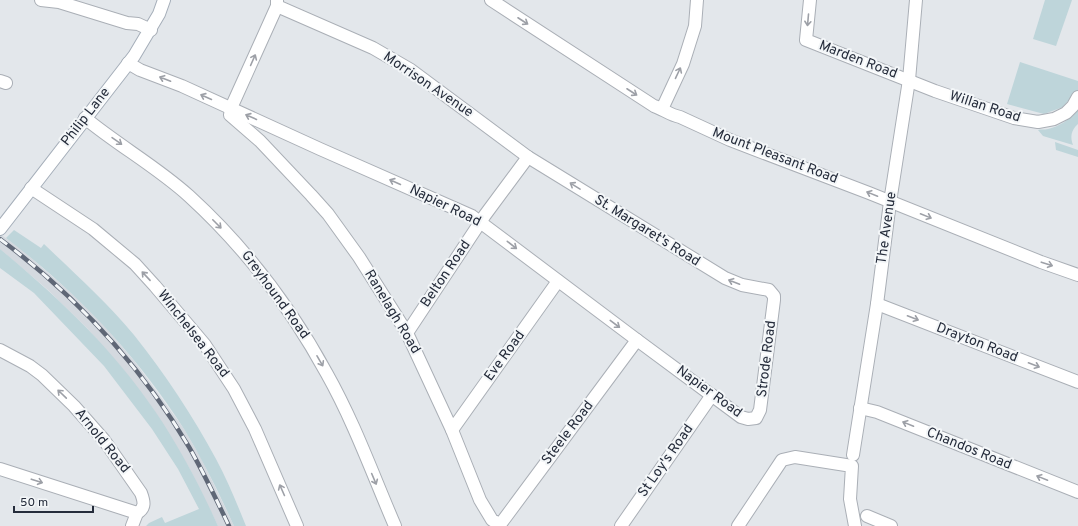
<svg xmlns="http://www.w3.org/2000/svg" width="1078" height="526" font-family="Overpass,sans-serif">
  <rect width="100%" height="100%" fill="#e3e7eb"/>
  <path fill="#d4d9df" d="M0,234L21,249L79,300L101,322L135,362L184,429L202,460L234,526H218L191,471L154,410L123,369L87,328L47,289L0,249Z"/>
  <g fill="#bed5da">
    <path d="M1045,0H1072L1056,46L1033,39Z"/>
    <path d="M1020,62L1078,81V92L1072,96L1063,107L1044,114L1007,104Z"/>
    <path d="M1078,110V124C1071,130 1070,137 1073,145L1043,136L1038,130C1041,129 1044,130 1048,129C1060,126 1069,120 1078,110Z"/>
    <path d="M1055,142L1078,150V157L1056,150Z"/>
    <path d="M14,230L41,248L44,244C75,274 107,302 134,335C165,374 193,416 216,459C228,481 237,504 246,526H234C219,493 203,460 184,429C137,355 76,291 6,238Z"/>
    <path d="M0,249C58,297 113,349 155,411C180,448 200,486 218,526H146L149,523L162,517L165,523L199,509L178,469L152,429L104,366L34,293L0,268Z"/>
  </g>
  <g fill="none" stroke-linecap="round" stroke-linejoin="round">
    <g stroke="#aaafb6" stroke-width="14">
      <g id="street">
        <path d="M41,0L59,2L127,23L138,24L151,30"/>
        <path d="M277,0V6L231,108L230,115L260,141L311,195L328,214L359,257L407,333L452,430L480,500L492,520L500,524"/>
        <path d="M491,0L654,106C663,109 670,115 680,117L730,140L869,193L1041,262L1078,275"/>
        <path d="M810,0L806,40L935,91L1014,118L1038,122L1054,119L1066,113L1073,106L1078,97"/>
        <path d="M128,63L140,70L182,86L320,149L472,216L637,340L741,417L748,419L756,418L760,410L774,300V296L769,290L742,285L725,278L528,157L411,70L373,48L277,6"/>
        <path d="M0,81L6,83"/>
        <path d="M662,109L683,64L695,26L697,0"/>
        <path d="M85,118C119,146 157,167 189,196C245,247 291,308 327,374C354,422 373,475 395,526"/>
        <path d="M31,188L93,229L135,264L155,286L205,345L234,389L255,429L297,526"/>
        <path d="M877,304L1078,382"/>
        <path d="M407,333L485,215L528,157"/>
        <path d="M0,350L30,366L42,375L74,406L104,440L141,493C144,501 146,508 137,513"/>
        <path d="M860,408L877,412L1078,492"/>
        <path d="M452,430L558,281"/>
        <path d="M853,455L877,304L890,202L909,80L916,0"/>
        <path d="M0,469L137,513"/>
        <path d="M867,516L891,526"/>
        <path d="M132,526L137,513"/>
        <path d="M499,526L637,340"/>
        <path d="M621,526L712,395"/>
        <path d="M738,526L782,460L795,457L852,466L850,499L855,526"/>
      </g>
    </g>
    <g stroke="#a5aeb9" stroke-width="14">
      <path id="secondary" d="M0,229L134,56L159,14L164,0"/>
    </g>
    <use href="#street" stroke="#fff" stroke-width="12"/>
    <use href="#secondary" stroke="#fff" stroke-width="12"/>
    <g stroke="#5f6776" stroke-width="4.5">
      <path id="rail" d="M0,239C75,295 141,366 189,447C204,473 216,499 229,526"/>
    </g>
    <use href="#rail" stroke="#f3f6f8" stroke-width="3" stroke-dasharray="9" stroke-linecap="butt"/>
  </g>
  <defs><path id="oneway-shaft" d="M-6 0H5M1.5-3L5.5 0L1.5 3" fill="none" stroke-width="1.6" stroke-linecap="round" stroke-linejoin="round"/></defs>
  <g stroke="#9da0a7">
    <use href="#oneway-shaft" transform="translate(808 20) rotate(95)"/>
    <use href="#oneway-shaft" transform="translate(523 21) rotate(33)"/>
    <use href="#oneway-shaft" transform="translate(253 60) rotate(-66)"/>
    <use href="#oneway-shaft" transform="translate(678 73) rotate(-65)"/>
    <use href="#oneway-shaft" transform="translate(165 79) rotate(-159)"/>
    <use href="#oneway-shaft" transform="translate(632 92) rotate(33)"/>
    <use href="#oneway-shaft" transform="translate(206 97) rotate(-156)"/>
    <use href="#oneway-shaft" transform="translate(251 117) rotate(-156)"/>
    <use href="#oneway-shaft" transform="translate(117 141) rotate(35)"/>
    <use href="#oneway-shaft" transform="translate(395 182) rotate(-156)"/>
    <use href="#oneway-shaft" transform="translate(575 186) rotate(-148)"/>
    <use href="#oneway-shaft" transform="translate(872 194) rotate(-158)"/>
    <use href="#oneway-shaft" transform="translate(926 216) rotate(22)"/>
    <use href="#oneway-shaft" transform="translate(217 224) rotate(45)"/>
    <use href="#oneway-shaft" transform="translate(512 245) rotate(38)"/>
    <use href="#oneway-shaft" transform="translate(1047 264) rotate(18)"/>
    <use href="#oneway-shaft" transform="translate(146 276) rotate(-133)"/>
    <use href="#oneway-shaft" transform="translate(734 282) rotate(-159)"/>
    <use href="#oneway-shaft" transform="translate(913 318) rotate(21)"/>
    <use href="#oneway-shaft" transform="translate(615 324) rotate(37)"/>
    <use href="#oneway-shaft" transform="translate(320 361) rotate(60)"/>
    <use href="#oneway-shaft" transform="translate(1034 365) rotate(21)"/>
    <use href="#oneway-shaft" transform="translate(62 394) rotate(-136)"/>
    <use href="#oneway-shaft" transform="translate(908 424) rotate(-158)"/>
    <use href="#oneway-shaft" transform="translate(1042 478) rotate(-158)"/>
    <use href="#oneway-shaft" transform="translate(374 479) rotate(67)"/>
    <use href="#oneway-shaft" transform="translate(37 481) rotate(18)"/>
    <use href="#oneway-shaft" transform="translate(282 490) rotate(-114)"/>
  </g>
  <g text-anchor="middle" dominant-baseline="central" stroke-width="4" stroke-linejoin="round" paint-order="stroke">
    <g font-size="14" fill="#252c3b" stroke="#f3f6f8">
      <text transform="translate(858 60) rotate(21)">Marden Road</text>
      <text transform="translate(428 85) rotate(34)">Morrison Avenue</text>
      <text transform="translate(985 107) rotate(18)">Willan Road</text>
      <text transform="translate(86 117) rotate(-52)">Philip Lane</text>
      <text transform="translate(775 156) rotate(21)">Mount Pleasant Road</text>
      <text transform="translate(445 206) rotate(26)">Napier Road</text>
      <text transform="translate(887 228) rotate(-82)">The Avenue</text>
      <text transform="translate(647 231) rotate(32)">St. Margaret's Road</text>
      <text transform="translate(446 274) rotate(-56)">Belton Road</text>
      <text transform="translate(275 295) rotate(54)">Greyhound Road</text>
      <text transform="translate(392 312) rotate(59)">Ranelagh Road</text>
      <text transform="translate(193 334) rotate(52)">Winchelsea Road</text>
      <text transform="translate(977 343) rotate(21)">Drayton Road</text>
      <text transform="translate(505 356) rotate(-54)">Eve Road</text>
      <text transform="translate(767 359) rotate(-83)">Strode Road</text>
      <text transform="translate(709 392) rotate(36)">Napier Road</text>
      <text transform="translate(568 433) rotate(-53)">Steele Road</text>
      <text transform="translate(102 441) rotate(51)">Arnold Road</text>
      <text transform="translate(969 449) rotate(22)">Chandos Road</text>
      <text transform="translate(666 461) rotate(-55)">St Loy's Road</text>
    </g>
  </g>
  <path d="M14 506v6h79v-6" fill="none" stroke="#252c3b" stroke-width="2"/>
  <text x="20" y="506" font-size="12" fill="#252c3b" stroke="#f3f6f8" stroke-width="3" paint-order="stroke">50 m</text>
</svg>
